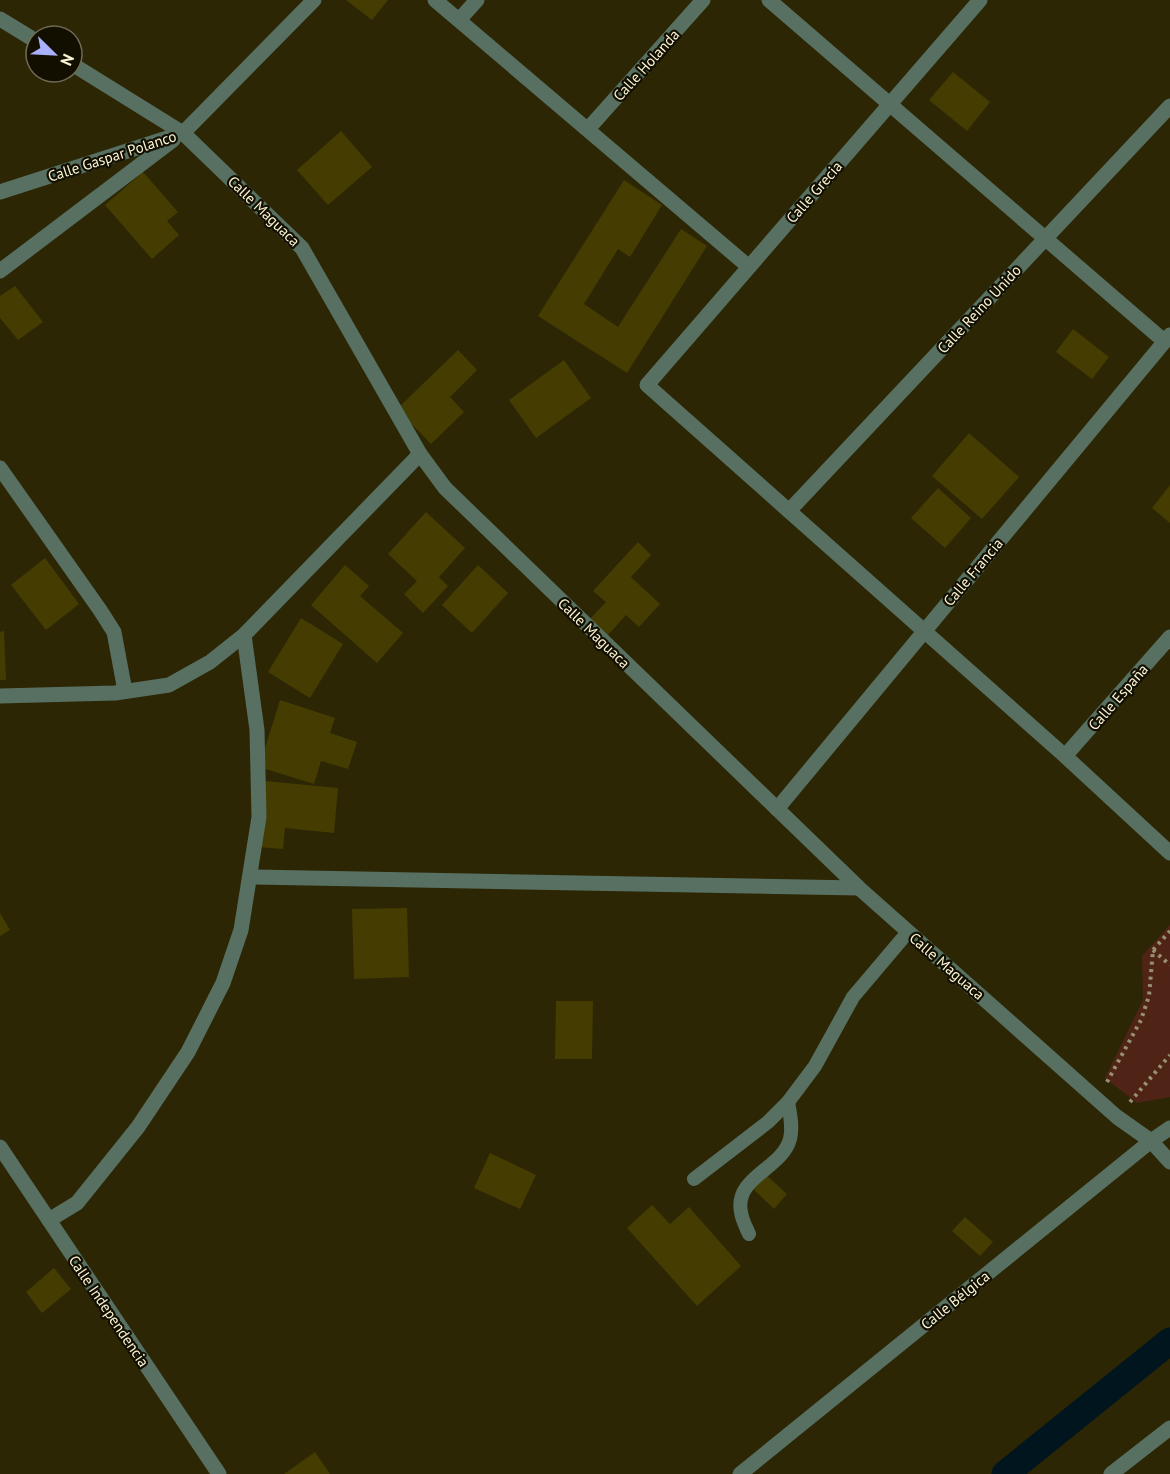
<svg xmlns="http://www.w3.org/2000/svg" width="1170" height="1474" font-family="'PT Sans',sans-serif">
  <rect width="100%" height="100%" fill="#2c2605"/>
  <path fill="#4f2416" d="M1170,925V1097L1137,1103L1105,1078L1143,1000L1142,956Z"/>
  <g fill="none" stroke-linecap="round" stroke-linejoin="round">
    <path stroke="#00151d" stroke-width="27" d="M1005,1474L1170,1341"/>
  </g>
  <g fill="#453c02">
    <path d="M346,0H388L372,20Z"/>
    <path d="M953,72L990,102L967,131L929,100Z"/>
    <path d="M341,131L372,167L328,205L297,170Z"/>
    <path d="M143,172L178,212L167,221L179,235L152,259L105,205Z"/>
    <path d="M624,180L662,205L630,257L618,249L584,304L618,327L681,229L707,246L627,373L538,316Z"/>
    <path d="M15,286L43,322L18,340L0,318V296Z"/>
    <path d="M1073,329L1109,357L1092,379L1056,352Z"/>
    <path d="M458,350L477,370L450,397L464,412L431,444L397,409Z"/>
    <path d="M564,360L591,398L536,438L509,400Z"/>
    <path d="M969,433L1019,477L982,519L932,476Z"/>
    <path d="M1170,485V523L1152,508Z"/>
    <path d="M938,488L971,518L945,548L911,518Z"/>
    <path d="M426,512L465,548L439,577L448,586L423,613L404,594L417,581L388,554Z"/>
    <path d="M638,542L651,555L631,577L660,604L639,627L626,615L607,636L589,620L606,602L593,591Z"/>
    <path d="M45,558L79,604L46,630L11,585Z"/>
    <path d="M345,565L369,586L360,596L403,633L377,663L311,605Z"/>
    <path d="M478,565L508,593L472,633L442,605Z"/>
    <path d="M301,618L343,644L310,698L268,672Z"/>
    <path d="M4,631L6,680H0V632Z"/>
    <path d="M280,700L335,718L330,733L357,742L348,769L321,761L314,784L259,767Z"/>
    <path d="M265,781L338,788L334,833L285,828L283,849L258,847Z"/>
    <path d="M407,908L409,977L354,979L352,909Z"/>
    <path d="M0,913L10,930L0,936Z"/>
    <path d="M556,1001H593L592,1059H555Z"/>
    <path d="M490,1153L536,1175L520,1209L474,1188Z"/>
    <path d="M765,1174L787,1194L774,1209L752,1188Z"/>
    <path d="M652,1205L670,1224L689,1207L741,1266L697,1306L627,1228Z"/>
    <path d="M965,1217L993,1242L980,1256L952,1231Z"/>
    <path d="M54,1268L71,1289L42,1313L26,1292Z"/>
    <path d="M315,1452L330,1474H284Z"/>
  </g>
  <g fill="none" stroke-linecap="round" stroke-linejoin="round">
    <g stroke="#979171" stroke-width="4" stroke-dasharray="3 4.5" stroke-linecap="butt">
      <path d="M1153,950L1170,965"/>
      <path d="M1107,1082L1141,1020L1149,996L1153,950L1170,931"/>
      <path d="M1130,1102L1170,1055"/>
    </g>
    <g stroke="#577061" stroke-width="14">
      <path d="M694,1179L768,1122L788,1102L815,1066L853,997L908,932"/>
      <path d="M749,1234C746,1227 742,1220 741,1212C734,1177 782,1169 790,1139C793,1128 790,1113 788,1102"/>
    </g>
    <g stroke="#577061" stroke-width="15">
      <path d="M435,0L749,267"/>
      <path d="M769,0L1164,341"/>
      <path d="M980,0L647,385L1065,756L1170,853"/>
      <path d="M0,19L36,41"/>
      <path d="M459,20L477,0"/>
      <path d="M72,64L183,133L302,248L420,454L445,488L859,888L1117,1117L1151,1141L1170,1162"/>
      <path d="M588,129L703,0"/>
      <path d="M0,192L183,133L314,0"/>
      <path d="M0,271L173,140"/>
      <path d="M0,468L100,610L114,632L125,691"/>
      <path d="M789,511L1170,106"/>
      <path d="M0,696L115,693L169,685L210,662L244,635L420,454"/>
      <path d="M1065,756L1170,637"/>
      <path d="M777,809L1170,335"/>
      <path d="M250,877L859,888"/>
      <path d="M0,1147L219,1474"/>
      <path d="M49,1220L77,1203L138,1127L188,1052L223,983L241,930L259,817L257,730L244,635"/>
      <path d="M740,1474L1151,1141L1170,1128"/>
      <path d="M1111,1474L1170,1428"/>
    </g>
  </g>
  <g text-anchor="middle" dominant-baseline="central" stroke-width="4.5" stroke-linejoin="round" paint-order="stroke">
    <g font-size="15" fill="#faf5d6" stroke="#130f00">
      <text transform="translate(646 65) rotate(-48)">Calle Holanda</text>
      <text transform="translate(112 156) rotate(-18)">Calle Gaspar Polanco</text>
      <text transform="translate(814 192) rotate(-49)">Calle Grecia</text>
      <text transform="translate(264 211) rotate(44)">Calle Maguaca</text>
      <text transform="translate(979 309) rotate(-47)">Calle Reino Unido</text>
      <text transform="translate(973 572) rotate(-50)">Calle Francia</text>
      <text transform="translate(594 633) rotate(44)">Calle Maguaca</text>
      <text transform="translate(1118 697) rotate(-49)">Calle España</text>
      <text transform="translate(947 966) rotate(41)">Calle Maguaca</text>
      <text transform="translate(955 1300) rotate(-39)">Calle Bélgica</text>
      <text transform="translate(109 1311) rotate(56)">Calle Independencia</text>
    </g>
  </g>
  <g transform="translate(54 54) rotate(114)"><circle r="28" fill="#130f00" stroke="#6f6b56" stroke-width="1.5"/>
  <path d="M0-4.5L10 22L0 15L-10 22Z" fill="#a9b0fc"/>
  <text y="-9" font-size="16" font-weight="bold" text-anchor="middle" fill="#faf5d6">N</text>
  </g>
</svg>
